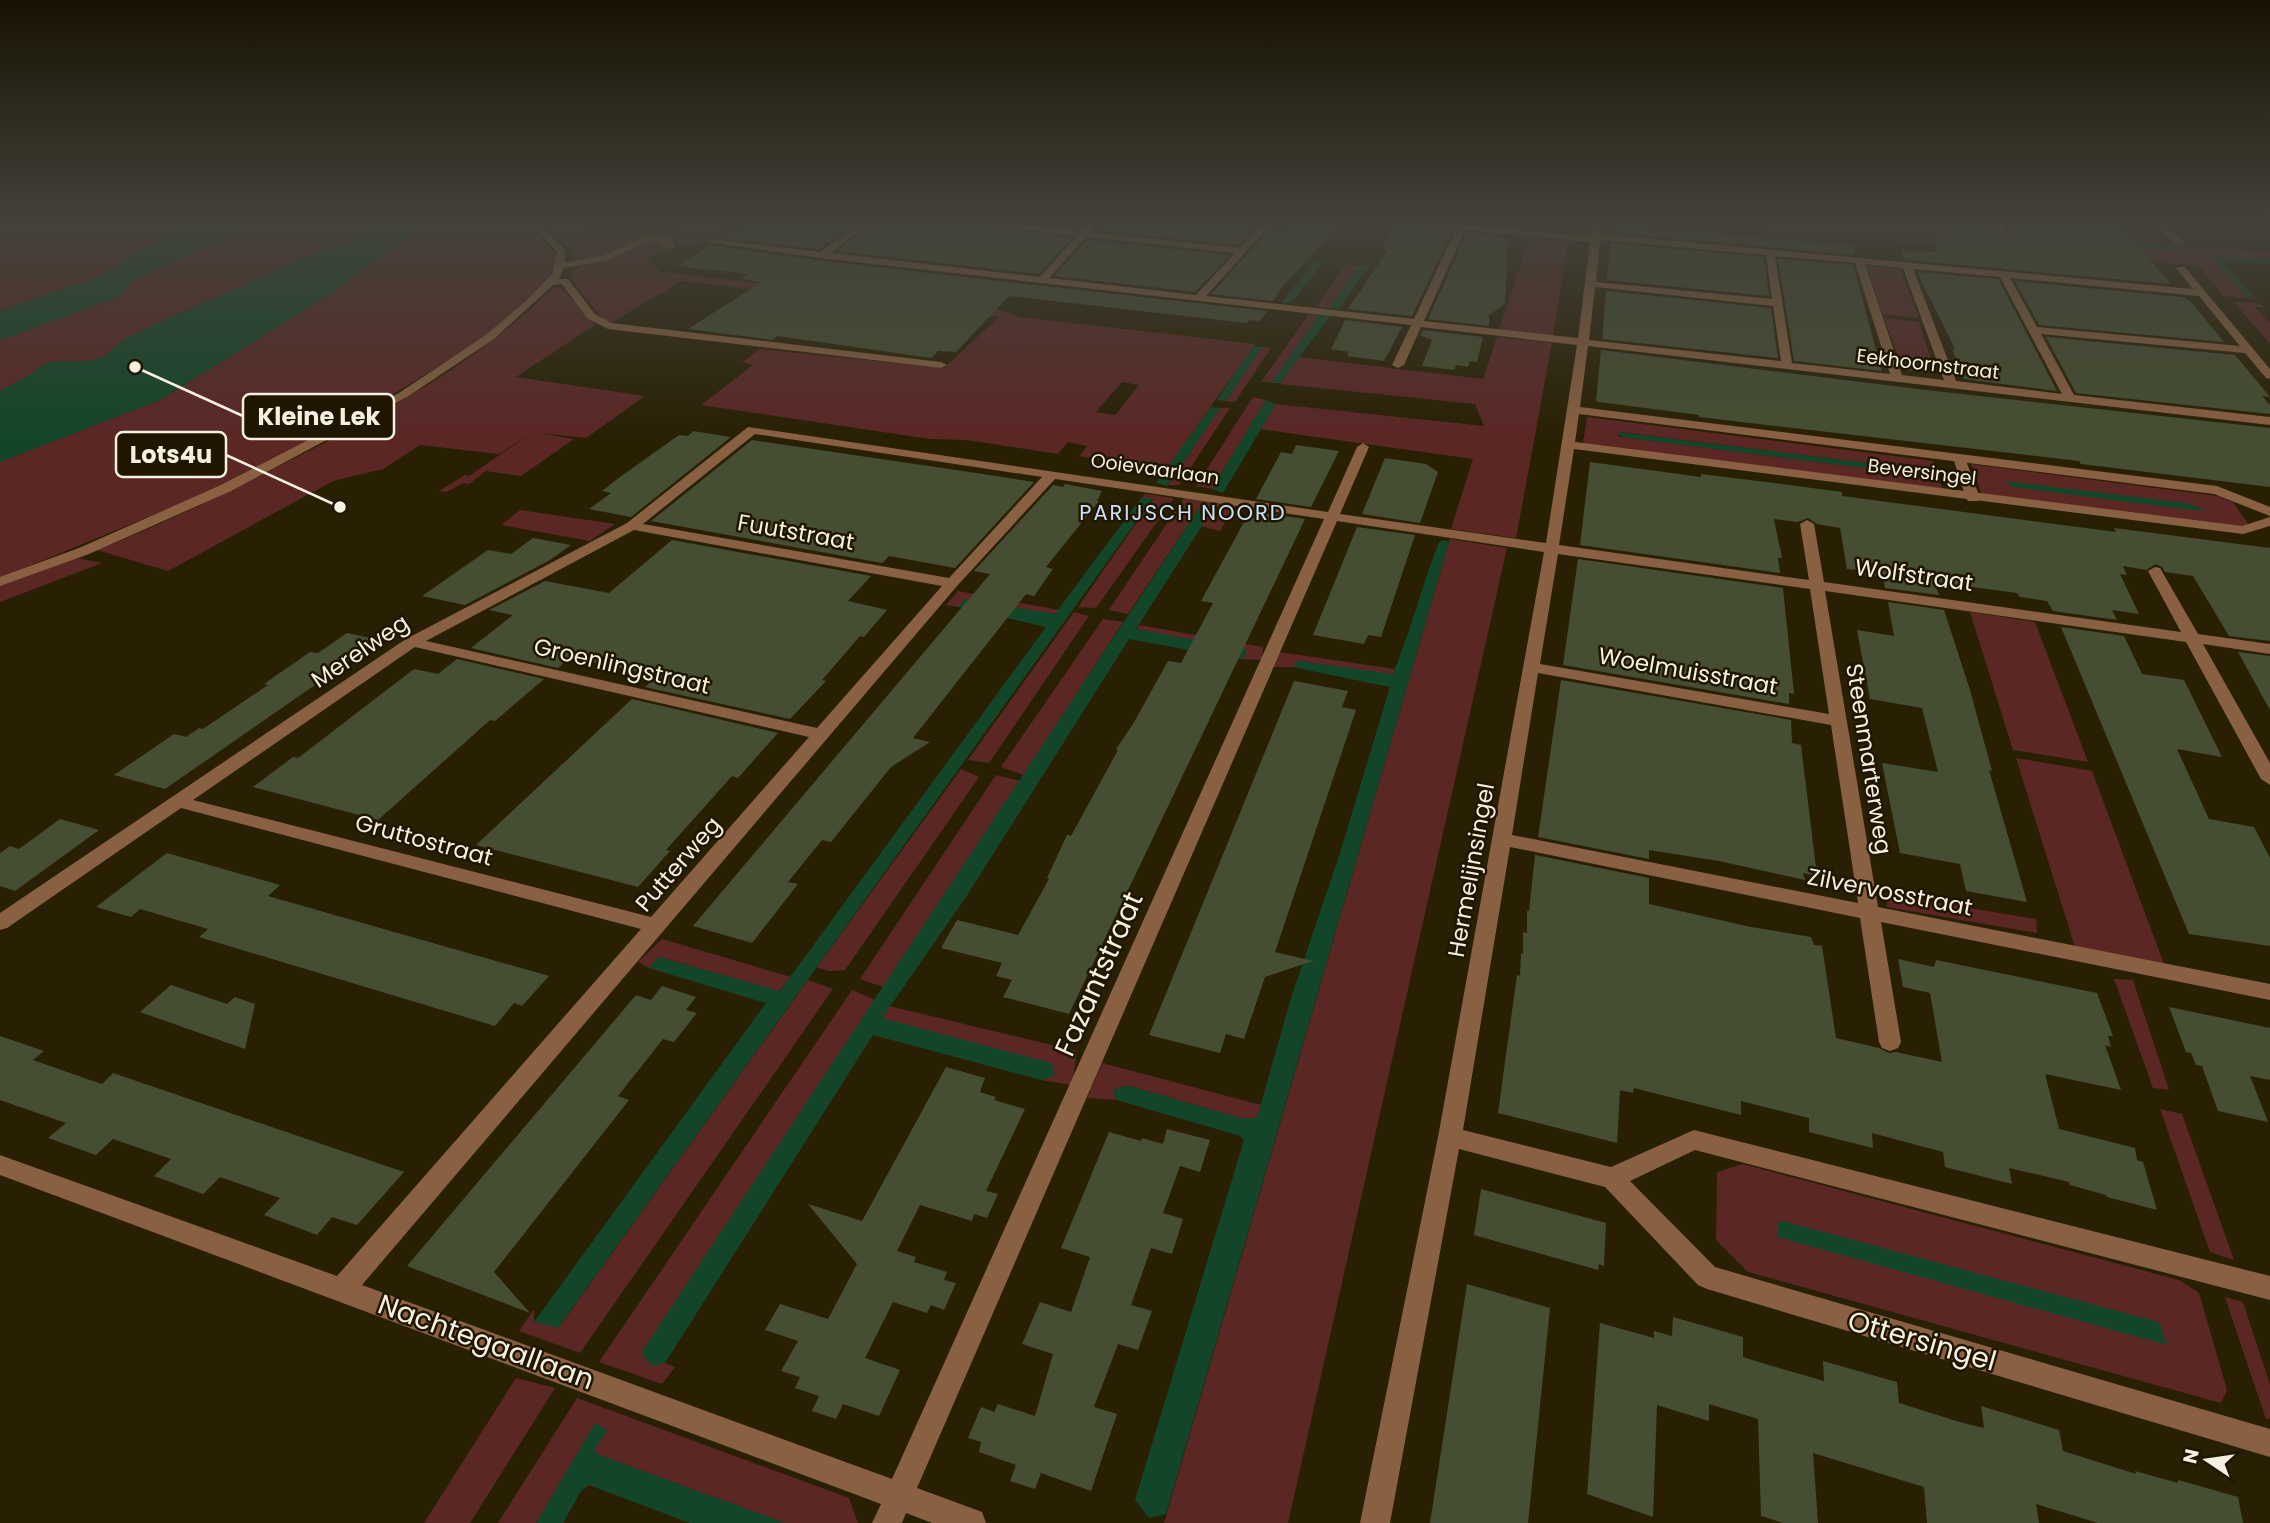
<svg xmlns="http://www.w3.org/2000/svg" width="2270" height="1523" font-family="Poppins,sans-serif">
  <rect width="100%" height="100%" fill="#292004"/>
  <g fill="#5b2725" fill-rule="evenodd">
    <path d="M0,222H189L97,277L0,311Z"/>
    <path d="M255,222H386L151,326L105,356L90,361H56L42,365L33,373L0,391V340L116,298L132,282Z"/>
    <path d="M428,222H526L556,254L557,265L549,279L485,337L365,412L221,487L0,578V462L160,400L338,289Z"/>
    <path d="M542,222H580L601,237L662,241L664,247L669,248L648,259L660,272L1000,310L1020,317L1255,344L1166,470L1079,456L1087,446L1068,442L1058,454L967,440L930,439L701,405L753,365L742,362L760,349L944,368L999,317L681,281L609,324L597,313L570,277L578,267L573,251ZM1122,382L1139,385L1115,415L1096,412Z"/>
    <path d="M686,222H732C719,230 695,251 680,244C672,241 668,237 659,235Z"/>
    <path d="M1669,222H1890L2270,252V259L2203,255L2212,259L2246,296L2254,297L2256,299L2224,296L2199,266Z"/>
    <path d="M1529,238L1568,242L1553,336L1499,330Z"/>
    <path d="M1346,264L1358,266L1329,308L1316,307Z"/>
    <path d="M1867,266L1900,268L1919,318L1882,314Z"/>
    <path d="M553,288H561L596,324L516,377L645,396L586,438L539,433L574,439L521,476L486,471L469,484L463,483L447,492L439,491L465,475L469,476L533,432L499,454L420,445L383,469L333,481L168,571L97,550C164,524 228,492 291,460C384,413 478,362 553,288Z"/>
    <path d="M2234,302L2259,303L2265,307H2255L2270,323V344Z"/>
    <path d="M1309,314L1319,315L1272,382H1261Z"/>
    <path d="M1884,318L1919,322L1935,373L1903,370Z"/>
    <path d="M1497,337L1552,343L1516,538L1451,529L1473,459L1260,429L1276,404L1484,426L1475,404L1280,384L1299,357L1483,379Z"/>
    <path d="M1262,347L1271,348L1235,402L1226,401Z"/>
    <path d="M1253,397L1266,400L1212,489L1196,486Z"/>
    <path d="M1220,408H1230L1179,485H1168Z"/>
    <path d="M1587,417L1933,461L1943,490L1583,444ZM1620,432L1892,466H1896L1897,472L1621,437L1618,436Z"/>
    <path d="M1971,464L2217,496L2233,502L2248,524L2238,528L1982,495Z"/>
    <path d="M1145,494L1174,498L1096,608L1078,607L1153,499L1141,498Z"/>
    <path d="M1184,498L1236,505L1220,531L1201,526L1214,507L1201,505L1128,614L1109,610Z"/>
    <path d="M520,510L615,524L590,541L501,525Z"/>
    <path d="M1450,539L1507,548L1288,1523H1164Z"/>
    <path d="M77,558L102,563L0,602V585Z"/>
    <path d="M958,591L1059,610L1055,614L964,600L959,607L946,605Z"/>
    <path d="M1074,612L1089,616L989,763L968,760Z"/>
    <path d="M1970,612L2035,622L2088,762L2013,750Z"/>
    <path d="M1103,619L1123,622L1024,775L1001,767Z"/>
    <path d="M1139,625L1263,647L1262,660L1238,659L1246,657L1137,629Z"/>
    <path d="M1279,652L1395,669L1393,674H1387L1299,661L1297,667H1273Z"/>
    <path d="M2016,758L2092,771L2164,964L2075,947Z"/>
    <path d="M961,769L979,777L845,970L829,971L817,967Z"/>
    <path d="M996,775L1020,781L883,987L860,979Z"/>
    <path d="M1886,894L2036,919L2037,933L1887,907Z"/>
    <path d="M662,939L791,977L779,991L659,957L649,968L638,962Z"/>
    <path d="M2114,979L2133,980L2169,1090L2153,1088Z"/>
    <path d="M808,980L833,989L580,1353L519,1331L534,1309V1322L562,1323Z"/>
    <path d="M852,990L875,1000L652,1366L665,1363L675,1367L662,1384L599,1362Z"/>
    <path d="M889,1006L1077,1051L1072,1085L1041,1080L1055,1075L882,1019Z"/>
    <path d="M1102,1063L1261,1105L1257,1118H1241L1130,1086L1118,1087L1113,1093L1117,1100L1087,1098Z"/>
    <path d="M2160,1109L2182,1114L2234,1260L2210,1252Z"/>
    <path d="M1742,1164L2179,1280L2199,1293L2227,1390L2221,1403L1748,1272L1716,1240L1717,1172Z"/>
    <path d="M2225,1297L2243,1302L2270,1385V1419H2266Z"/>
    <path d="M516,1378L555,1388L470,1523H424Z"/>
    <path d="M577,1398L849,1498L858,1523H785L599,1455L594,1449L595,1424L536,1523H498Z"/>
  </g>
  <g fill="#134629">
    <path d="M189,222H255L132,282L116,298L0,340V311L97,277Z"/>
    <path d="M386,222H428L338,289L160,400L0,462V391L33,373L42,365L56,361H90L105,356L121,341L151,326Z"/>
    <path d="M2201,255L2270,259V264L2222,261L2254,297L2246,296L2212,259Z"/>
    <path d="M1315,260L1324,262L1291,303H1281Z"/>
    <path d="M1358,266H1369L1339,309L1329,308Z"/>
    <path d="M1320,314L1331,315L1280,383H1271Z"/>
    <path d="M1253,346L1262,347L1226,401L1217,400Z"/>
    <path d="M1266,400L1276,404L1223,493L1212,489Z"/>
    <path d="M1211,407L1220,408L1167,486L1156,483Z"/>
    <path d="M1618,432L1892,466L1902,470L1895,472L1621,437Z"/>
    <path d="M2005,481L2186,503L2207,510H2191L2012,487Z"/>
    <path d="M1141,498H1153L558,1328L534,1322L766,1003L649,968L658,957L780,991L1046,627L959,607L964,599L1055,614Z"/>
    <path d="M1201,505L1214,507L1136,629L1247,650L1246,657L1238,659L1129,639L966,897L882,1018L1051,1063L1055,1075L1041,1080L873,1035L665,1363L652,1366L641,1353Z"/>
    <path d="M1444,540L1449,542L1166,1514L1149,1518L1135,1500L1244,1140L1240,1136L1117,1100L1113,1093L1118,1087L1129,1086L1241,1118H1257L1291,998L1340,853L1390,687L1297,668L1293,664L1299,661L1393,674C1411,630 1422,585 1439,542Z"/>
    <path d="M1779,1220L2159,1322L2167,1345L1777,1237Z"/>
    <path d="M595,1423L608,1430L594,1449L599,1455L785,1523H690L589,1485L581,1491L563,1523H536Z"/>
  </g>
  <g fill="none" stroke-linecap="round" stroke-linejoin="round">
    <path stroke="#134629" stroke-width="5" d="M2126,244L2177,248"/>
  </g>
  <g fill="#454e32">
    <path d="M749,222H857L819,249L723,238Z"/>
    <path d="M875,222H961L1072,238L1039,274L837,251Z"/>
    <path d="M1101,222H1212L1256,227L1239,245L1095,230Z"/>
    <path d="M1291,222H1342L1282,287L1273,301L1211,294L1271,228L1283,229Z"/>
    <path d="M1396,222L1452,231L1412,316L1348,309L1388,250L1381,249Z"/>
    <path d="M1938,222H1992L2001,235L2009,231L2006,222H2117L2171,284L1906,260L1900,251L1936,252Z"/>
    <path d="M1615,225L1848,245L1854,246L1855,255L1610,232Z"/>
    <path d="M1467,233L1508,237L1505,304L1489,315V326L1428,319Z"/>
    <path d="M1087,240L1230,255L1195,292L1054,276Z"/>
    <path d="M1610,243L1764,257L1769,296L1607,280Z"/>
    <path d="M710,245L821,261L1267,311L1260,321L1249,320L1247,323L1009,296L956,352L938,351L931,358L777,336L773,340L688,329L762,282L742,279L749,274L677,266Z"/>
    <path d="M1778,259L1853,265L1882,371L1794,361Z"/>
    <path d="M1917,272L1998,279L2057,391L1964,379L1952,349H1955Z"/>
    <path d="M2015,281L2182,297L2190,301L2224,342L2039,325Z"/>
    <path d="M1606,291L1771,308L1778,358L1602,339Z"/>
    <path d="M1345,320L1402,327L1384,361L1347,356L1349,352L1331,349Z"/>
    <path d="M1423,330L1483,337L1477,362L1470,361L1468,367L1456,365L1454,370L1422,366L1432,340L1420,335Z"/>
    <path d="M2046,337L2235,355L2270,397L2262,396L2270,405V414L2076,393Z"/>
    <path d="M1601,350L1926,390L2270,428V487L2081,464L2079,461L1699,417V415L1599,402L1596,401Z"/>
    <path d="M693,431L731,437L631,517L589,509L611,493L602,491L620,477L679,435L688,436Z"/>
    <path d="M752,440L983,474L1034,482L955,568L889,556L882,563L651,521Z"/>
    <path d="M1296,445L1339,451L1311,507L1256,499L1281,452L1292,454Z"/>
    <path d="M1385,458L1426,464L1438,472L1420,523L1362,514Z"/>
    <path d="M1590,462L1701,477V474L1766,482L1842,492V496L2116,532L2114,528L2270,548V641L2229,636L2193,576L2165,572L2162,567L2156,564L2146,570L2123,566L2127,575L2120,574L2139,614L2112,610L2117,620L2053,611L2047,601L2020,597L2017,593L1934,582L1939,595L1885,588L1883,577L1858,574L1857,570L1847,569L1840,528L1817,524L1808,518L1798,522L1774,519L1782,558H1778L1780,573L1580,545Z"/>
    <path d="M1065,484L1102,491L1097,501H1099L1046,567L1053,569L1034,596L1026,594L913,738L930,742L891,767L831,842L822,840L788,882L798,884L752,943L693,926L990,574L974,571L1053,485L1063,487Z"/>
    <path d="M1250,511L1305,519L1069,1014L1003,997L1012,980L996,976L1002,963L941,948L957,920L1018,935L1049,879L1047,878L1067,835L1071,836L1118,750L1116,749L1133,724L1168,661L1181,663L1213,603L1201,601Z"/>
    <path d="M1357,527L1415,535L1381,637L1368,635L1364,644L1313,635Z"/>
    <path d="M533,538L571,545L550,560L465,605L422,596L488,550L511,554Z"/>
    <path d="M672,540L871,576L848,601L887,610L864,637L860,636L822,680L826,681L790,719L645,687L657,676L570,657L558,668L471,648L513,615L489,610L545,581L609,593Z"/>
    <path d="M1578,559L1783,588L1794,694L1789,693V704L1563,665Z"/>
    <path d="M1888,602L1944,610L1970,690L1992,771L1989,770L2027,902L1966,891L1960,864L1900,853L1882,763L1938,772L1922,708L1870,699L1857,630L1894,636Z"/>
    <path d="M2061,627L2124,636L2142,674L2184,680L2222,757L2177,749L2209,819L2254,827L2270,858V946L2189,934Z"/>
    <path d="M347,633L380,640L165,789L114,775L174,734L186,737L199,728L203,729L268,685L264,684L310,652L318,653Z"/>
    <path d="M2238,652L2270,656V710Z"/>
    <path d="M457,659L544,679L495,721L490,720L378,820L253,787L293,757L298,758L414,669L438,674Z"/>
    <path d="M1561,680L1791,720L1792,743L1801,745L1817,876L1803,873L1805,880L1719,861L1649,850V859L1538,837Z"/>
    <path d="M1294,681L1348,691L1342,707L1356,710L1275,952L1313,961L1265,977L1244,1039L1226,1034L1220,1053L1149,1035Z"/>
    <path d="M632,699L778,733L738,778L732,776L666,850L670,851L638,887L476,845Z"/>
    <path d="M60,819L99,830L15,891L0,886V853L10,846L19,849Z"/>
    <path d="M167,853L280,885L268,896L549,976L522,1006L514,1003L495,1026L199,937L208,929L140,909L131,917L96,907Z"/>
    <path d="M1535,855L1649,878V904L1751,927L1811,937L1814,945L1822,946L1836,1038L1879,1048L1889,1053L1896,1052L1942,1062L1930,993L1903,987L1898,959L1934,967L1936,960L2097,993L2113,1036H2108L2111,1047L2105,1045L2121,1090L2045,1074L2059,1129L2135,1148L2137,1160L2143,1162L2157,1210L2107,1197L2106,1195L2070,1185L2069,1182L2009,1168L2012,1184L1945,1167L1943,1152L1872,1133L1873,1148L1809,1132V1118L1741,1101V1115L1634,1088L1633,1093L1620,1090L1617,1143L1498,1113L1517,975L1520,976L1521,953L1523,954V932L1527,933V911H1529Z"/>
    <path d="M171,985L227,1004L235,997L255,1004L245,1049L140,1012Z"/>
    <path d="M662,986L696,997L686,1010L697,1013L674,1042L663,1039L618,1096L629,1100L494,1272L530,1313L407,1266L636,995L651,1000Z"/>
    <path d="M2169,1007L2270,1028V1080L2250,1076L2268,1122L2218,1111L2202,1066L2196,1065L2191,1053L2186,1052Z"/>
    <path d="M0,1036L44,1051L33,1060L87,1079L102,1084L113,1073L404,1172L357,1225L332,1217L317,1235L264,1215L280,1198L220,1177L203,1194L154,1176L171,1159L113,1139L96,1155L48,1138L66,1123L0,1100Z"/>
    <path d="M946,1067L985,1078L980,1092L996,1097L994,1100L1025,1109L986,1191L998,1194L987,1218L974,1214L972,1221L920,1205L897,1251L916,1257L914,1262L947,1272L944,1280L956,1283L944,1310L931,1305L927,1313L893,1302L865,1358L900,1370L879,1416L843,1404L836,1419L812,1411L819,1396L795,1388L800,1377L781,1371L798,1341L765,1330L780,1304L828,1319L857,1264L808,1204L862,1221Z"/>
    <path d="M1167,1129L1210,1140L1200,1172L1180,1166L1163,1213L1183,1219L1172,1254L1151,1248L1131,1305L1152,1311L1138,1350L1118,1344L1094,1407L1117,1414L1091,1491L1041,1473L1035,1489L1010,1481L1016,1465L979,1452L981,1442L968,1438L981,1407L994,1412L998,1404L1035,1416L1053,1354L1022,1344L1040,1302L1071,1312L1090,1257L1061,1248L1109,1132L1141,1141L1142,1138L1163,1144Z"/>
    <path d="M1481,1189L1606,1223L1604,1266L1599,1264L1598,1270L1474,1235Z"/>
    <path d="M1467,1284L1550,1308L1528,1523H1430Z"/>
    <path d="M1673,1317L1743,1337V1357L1762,1363L1824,1381L1823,1361L1897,1382L1899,1403L1963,1423L1984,1428L1981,1406L2059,1430L2063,1451L2136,1474L2135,1471L2178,1483V1480L2238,1497L2243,1523H2098L2036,1504L2039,1523H1927L1924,1487L1813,1453L1818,1523H1783L1761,1516L1758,1419L1709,1404V1421L1657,1405L1653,1517L1587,1494L1600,1323L1654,1338V1331L1672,1336Z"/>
  </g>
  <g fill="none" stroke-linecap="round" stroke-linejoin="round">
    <path fill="#896042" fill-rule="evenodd" d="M1959,454L1965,458L1980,498L1978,501H1968L1966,498L1953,458Z"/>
    <g fill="#896042" fill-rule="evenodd">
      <path d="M529,222H538L565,250V262L602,256L647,235L668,237L676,246L671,249L664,247L661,242L648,241L608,260L564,268L559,279H568L595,314L611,323L941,362L947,365L941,368L608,329L587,318L562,284L553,285L494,339L407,397L231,491L89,554L0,586V577L79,548L221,485L399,393L486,335L528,299L553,273L557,252Z"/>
      <path d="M862,222H872L830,253L1040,277L1077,236L963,222H996L1081,231L1090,222H1099L1090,232L1240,248L1264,222H1273L1206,296L1414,319L1456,229L1403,222H1468L1467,225L1590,237L1592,222H1600V234L2193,289L2176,268L2184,266L2270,369V379L2266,378L2245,353L2041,334L2074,395L2270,417V425L1588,346L1580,407L2217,486L2270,507V516L2214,494L1579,414L1575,442L2242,526L2270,517V526L2243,534L1574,449L1559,545L1809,580L1800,524L1807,520L1814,524L1824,582L2181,632L2148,571L2155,567L2160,568L2198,634L2270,644V654L2203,644L2270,763V785L2261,779L2186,642L1825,591L1878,907L2270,984V1000L1881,922L1901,1042L1898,1048L1890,1051L1882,1048L1879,1042L1860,918L1510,847L1463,1130L1611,1167L1694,1130L2270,1276V1300L1695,1150L1630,1181L1715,1267L2270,1429V1457L1707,1289L1698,1285L1605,1187L1459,1149L1390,1523H1360L1438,1137L1544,552L1337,521L917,1488L982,1512L986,1523H932L906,1513L902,1523H872L881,1504L0,1175V1155L337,1276L641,929L181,808L7,928L0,930V913L406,639L627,523L748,427L1328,512L1357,447L1363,443L1369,447L1340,514L1546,543L1577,345L1421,327L1404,365L1398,368L1392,365L1411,325L821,258L707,242L712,239L820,252ZM1465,230L1590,242L1578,338L1424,321ZM1086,237L1235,253L1196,295L1049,278ZM1600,240L1766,255L1772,299L1596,282ZM1775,256L1855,263L1890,374L1792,363ZM1865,264L1903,268L1944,380L1902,375ZM1913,269L2000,277L2062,394L1956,381ZM2010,278L2199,296L2240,346L2037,327ZM1595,287L1773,306L1781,361L1589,340ZM755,434L1042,477L949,578L643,524ZM1055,479L1324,519L892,1479L362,1285L957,586ZM634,530L942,586L817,728L426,641ZM1558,554L1810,589L1829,714L1540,664ZM415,647L809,737L651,917L193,800ZM1538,673L1831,725L1858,903L1512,835Z"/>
      <path d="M1994,222H2003L2007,230L2000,232Z"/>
      <path d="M2152,222H2162L2185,243L2177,245Z"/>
    </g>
  </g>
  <linearGradient id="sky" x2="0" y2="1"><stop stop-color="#171202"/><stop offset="0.51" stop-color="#43423a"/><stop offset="1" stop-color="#43423a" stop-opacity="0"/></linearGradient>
  <rect width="2270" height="436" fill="url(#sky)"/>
  <g text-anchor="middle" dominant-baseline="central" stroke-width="5" stroke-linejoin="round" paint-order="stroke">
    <g font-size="19" fill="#f6f0e0" stroke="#201600">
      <text transform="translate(1928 364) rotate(7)">Eekhoornstraat</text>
      <text transform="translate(1155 469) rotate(8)">Ooievaarlaan</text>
      <text transform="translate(1922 472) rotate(7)">Beversingel</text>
    </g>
    <g font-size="21" letter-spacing="2" fill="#cbe0f8" stroke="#201600">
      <text x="1183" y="512">PARIJSCH NOORD</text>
    </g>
    <g font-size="23" fill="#f6f0e0" stroke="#201600">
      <text transform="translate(796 532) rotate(10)">Fuutstraat</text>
      <text transform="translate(1914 575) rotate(8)">Wolfstraat</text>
      <text transform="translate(360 651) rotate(-34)">Merelweg</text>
      <text transform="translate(622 666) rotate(13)">Groenlingstraat</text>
      <text transform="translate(1688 671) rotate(10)">Woelmuisstraat</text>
      <text transform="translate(1869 759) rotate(81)">Steenmarterweg</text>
      <text transform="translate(424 840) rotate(15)">Gruttostraat</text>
      <text transform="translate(678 864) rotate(-49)">Putterweg</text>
      <text transform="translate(1471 870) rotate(-80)">Hermelijnsingel</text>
      <text transform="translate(1890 892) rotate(11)">Zilvervosstraat</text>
    </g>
    <g font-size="28" fill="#f6f0e0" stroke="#201600">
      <text transform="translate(1099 974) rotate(-66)">Fazantstraat</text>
      <text transform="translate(1922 1341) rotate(16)">Ottersingel</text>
      <text transform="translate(486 1342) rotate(20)">Nachtegaallaan</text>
    </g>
  </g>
  <path fill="none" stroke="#f6f0e0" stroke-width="2.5" d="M135 367L243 416M340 507L226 455"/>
  <g fill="#f6f0e0" stroke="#201600" stroke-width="2.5">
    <circle cx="135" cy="367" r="7"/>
    <circle cx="340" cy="507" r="7"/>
  </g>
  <g fill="#201600" stroke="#f6f0e0" stroke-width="2.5">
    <rect x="243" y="394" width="151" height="45" rx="7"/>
    <rect x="116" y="432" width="110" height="45" rx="7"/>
  </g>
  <g font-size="24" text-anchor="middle" font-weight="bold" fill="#f6f0e0">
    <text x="319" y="425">Kleine Lek</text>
    <text x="171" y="463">Lots4u</text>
  </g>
  <g transform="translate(2207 1460) rotate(283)" stroke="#201600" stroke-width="5" paint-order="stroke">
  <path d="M0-5L12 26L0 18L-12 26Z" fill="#f6f0e0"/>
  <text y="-10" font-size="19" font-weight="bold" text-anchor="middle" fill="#f6f0e0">N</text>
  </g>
</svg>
